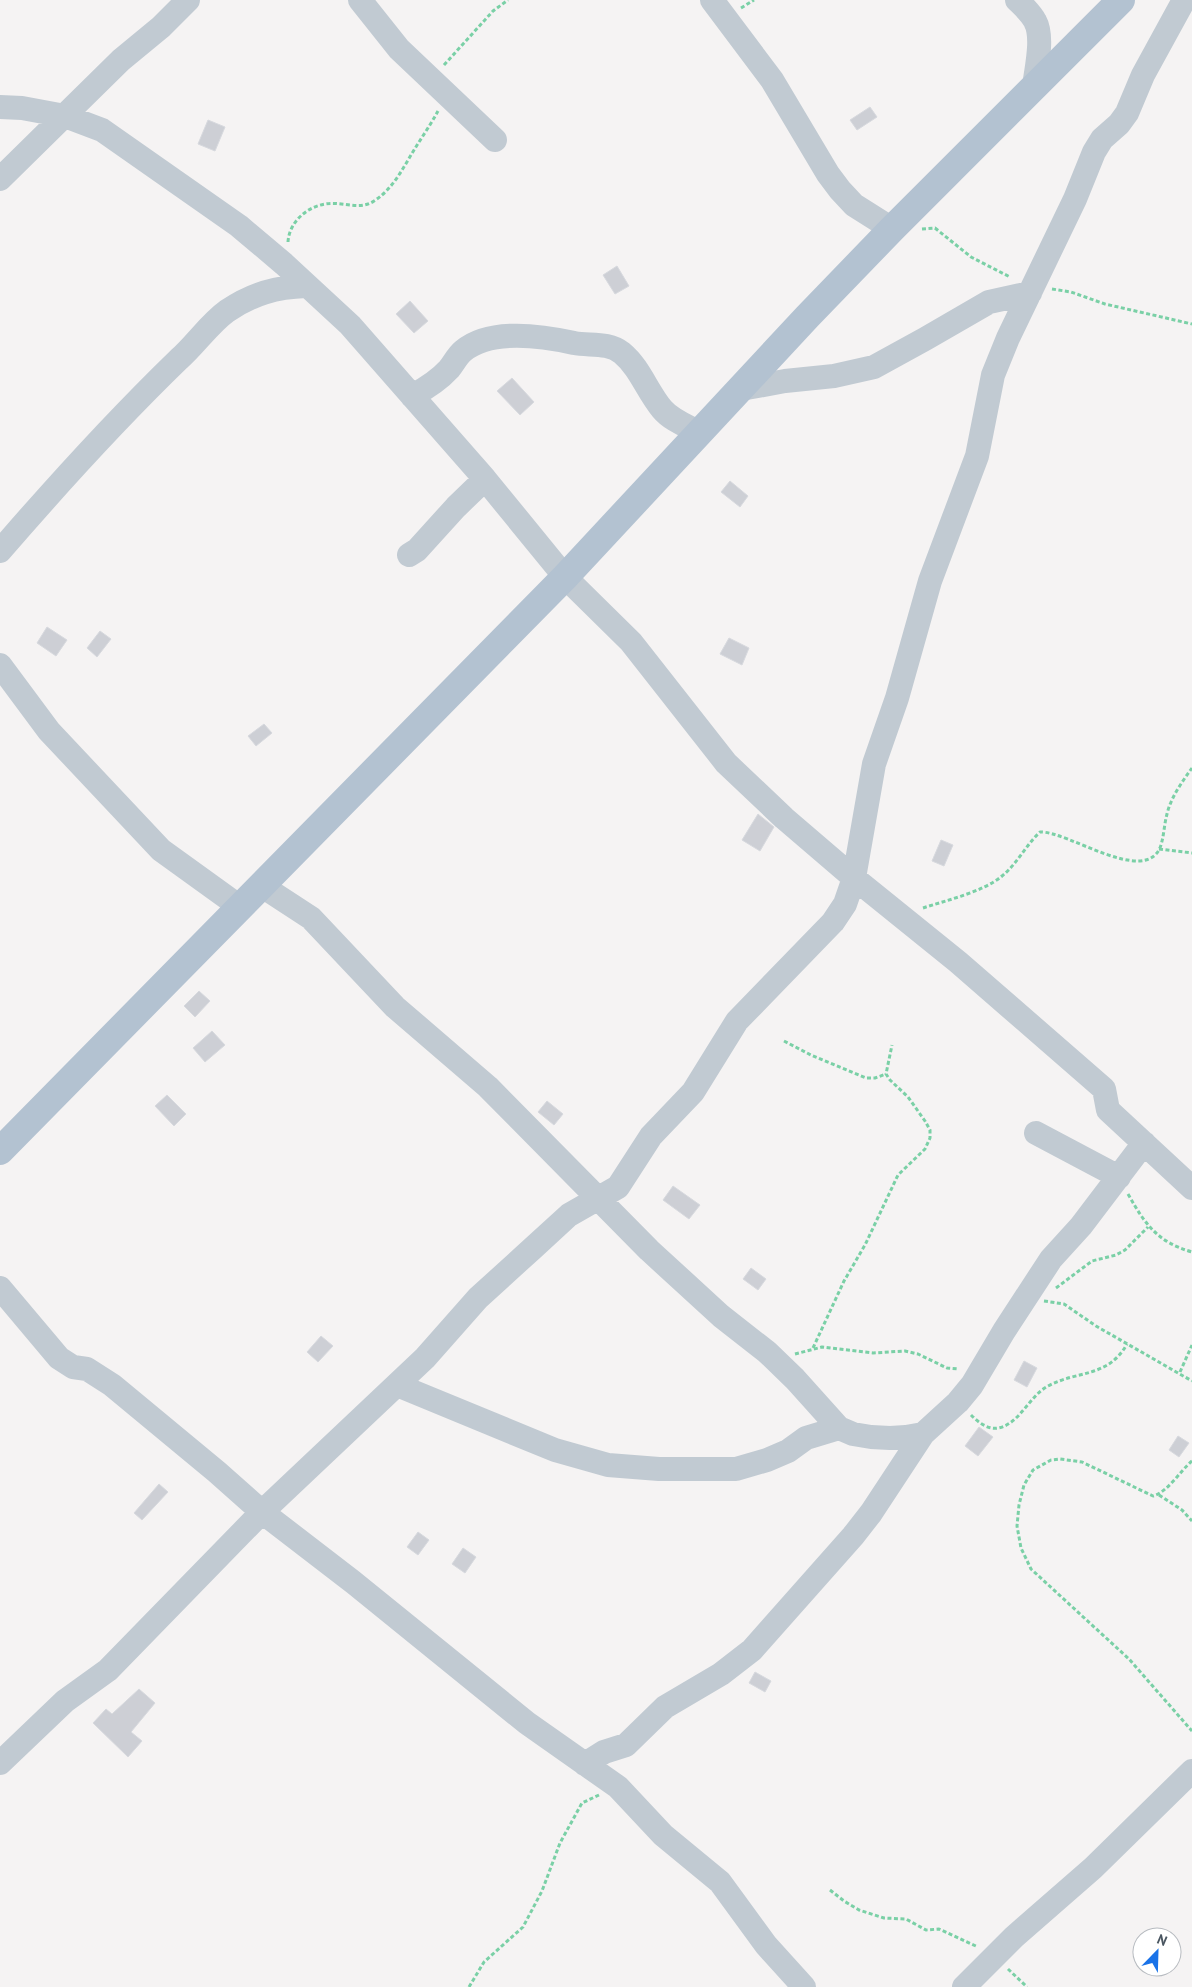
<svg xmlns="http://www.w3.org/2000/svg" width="1192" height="1987" font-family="'PT Sans',sans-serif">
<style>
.building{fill:#cdcfd5;stroke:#d7d9de}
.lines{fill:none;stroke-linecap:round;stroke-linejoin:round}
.path{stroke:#7ad0a6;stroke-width:3;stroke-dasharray:4 2.5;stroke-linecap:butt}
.minor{stroke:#c1cad2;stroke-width:24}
.major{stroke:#b3c2d1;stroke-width:28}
</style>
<rect width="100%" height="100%" fill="#f5f3f3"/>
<!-- building -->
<path class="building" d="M870,107L877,117L857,130L850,120Z
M208,120L225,127L215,151L198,144Z
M617,266L629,286L615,294L603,275Z
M410,301L428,321L414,333L396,314Z
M512,378L534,402L520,415L497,391Z
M730,481L748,496L740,507L721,492Z
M47,627L67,640L56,656L37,643Z
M100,631L111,639L97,657L87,648Z
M729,638L749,648L742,665L720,654Z
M264,724L272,733L256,746L248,736Z
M758,814L774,827L760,851L742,840Z
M941,840L953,845L944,866L932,861Z
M199,991L210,1001L195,1017L184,1006Z
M212,1031L225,1045L205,1062L193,1048Z
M167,1095L186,1114L174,1126L155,1106Z
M547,1101L563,1114L554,1125L538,1112Z
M673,1186L700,1205L689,1219L663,1200Z
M751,1268L766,1279L758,1290L743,1279Z
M321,1336L333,1346L318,1362L307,1352Z
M1024,1361L1037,1368L1027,1387L1014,1380Z
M979,1427L993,1437L978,1456L965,1446Z
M1178,1436L1189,1443L1179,1457L1169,1450Z
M159,1484L168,1492L142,1520L134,1513Z
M418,1532L429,1540L418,1555L407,1547Z
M463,1548L476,1557L465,1573L452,1564Z
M755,1672L771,1681L765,1692L749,1683Z
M139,1689L155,1703L131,1732L142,1741L128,1757L93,1723L106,1709L112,1714Z"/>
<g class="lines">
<!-- path -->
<path class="path" d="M741,8L754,0
M444,65L493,11L508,0
M922,229L935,228L971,257L1010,277
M288,242C289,223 306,207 325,204C342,201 359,211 374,201C393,189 403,168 414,150C422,137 431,124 438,111
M1052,289L1071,292L1105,304L1192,324
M1159,849L1192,853
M923,908C947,900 983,892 1002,876C1017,864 1026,845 1040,832C1068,831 1143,885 1160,848C1164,837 1164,825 1167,814C1171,797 1182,782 1192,768
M784,1041L811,1055L866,1078H875L886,1074
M1128,1194C1145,1224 1157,1242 1192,1252
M1056,1288L1092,1261L1116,1255L1125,1250L1148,1227
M1044,1301L1064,1304L1096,1326L1192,1381
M813,1348L844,1281L865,1245L898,1175L925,1149L930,1138V1130L925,1121L908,1097L890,1080L886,1074L892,1045
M795,1354L822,1347L873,1353L905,1351L918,1354L947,1368L959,1369
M1180,1372L1192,1345
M971,1415C978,1422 988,1430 998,1428C1020,1424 1029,1396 1048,1386C1078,1370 1108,1378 1127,1344
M1192,1461C1180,1471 1168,1492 1153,1496L1082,1462L1060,1459L1051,1460L1033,1470L1024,1485L1019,1505L1017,1526L1021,1548L1031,1569L1129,1659L1192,1731
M1159,1495L1182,1510L1192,1521
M830,1890L844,1901L859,1910L884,1918L906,1919L926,1930L939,1929L978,1947
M1008,1969L1027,1987
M469,1987L484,1962L523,1927L542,1891L560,1843L582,1803L599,1795"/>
<!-- minor -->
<path class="minor" d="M360,0L399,49L495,140
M712,0L772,80L828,174L840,190L854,205L892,229
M1017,0C1023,6 1031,13 1035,21C1044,37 1036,69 1034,87
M0,107L22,108L65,116L102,130L239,226L284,264L350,325L485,479L565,577L631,642L726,763L784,818L854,878L958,962L1104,1089L1108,1110L1192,1188
M0,179L121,60L161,27L188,0
M741,389L785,381L834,376L874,367L925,339L989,302L1030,293
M412,396C425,389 439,380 449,369C454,363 457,356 463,351C490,328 543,336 574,343C590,346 608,342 622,353C640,368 647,391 662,409C671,420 687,426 700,433
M0,551C57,485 116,420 179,359C196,344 209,324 227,311C252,294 276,287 306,286
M409,555L417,550L456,507L485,479
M0,665L49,731L161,850L240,907
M262,886L311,918L395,1007L488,1087L649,1250L721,1316L767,1352L795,1379L839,1428L853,1434L871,1437L890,1438L906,1437L923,1434L958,1402L972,1385L1004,1331L1051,1259L1081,1226L1144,1143
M1036,1133L1119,1177
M0,1288L59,1358L73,1367L87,1369L112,1385L217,1472L262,1512L108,1670L65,1701L0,1763
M397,1385L555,1450L608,1465L659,1469H736L767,1460L788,1451L806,1438L839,1428
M585,1764L604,1752L626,1745L665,1707L721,1674L752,1650L853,1536L871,1513L923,1434
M804,1987L766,1945L720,1882L663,1835L618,1787L527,1723L353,1582L262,1512L425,1358L478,1298L533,1248L569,1215L618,1187L651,1136L693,1092L737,1021L833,922L845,904L854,878L874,764L897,698L930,581L977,456L993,375L1008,338L1075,199L1094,152L1102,139L1119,124L1127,113L1143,75L1184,0
M964,1987L1014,1937L1093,1868L1192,1771"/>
<!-- major -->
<path class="major" d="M0,1151L565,577L807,317L892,229L1121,0"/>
</g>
<!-- north arrow -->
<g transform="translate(1157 1952) rotate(23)"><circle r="24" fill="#ffffff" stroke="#b7bbc0"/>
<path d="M0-4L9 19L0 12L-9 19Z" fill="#1a73e8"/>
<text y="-8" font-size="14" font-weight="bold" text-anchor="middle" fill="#4a5661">N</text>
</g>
</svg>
